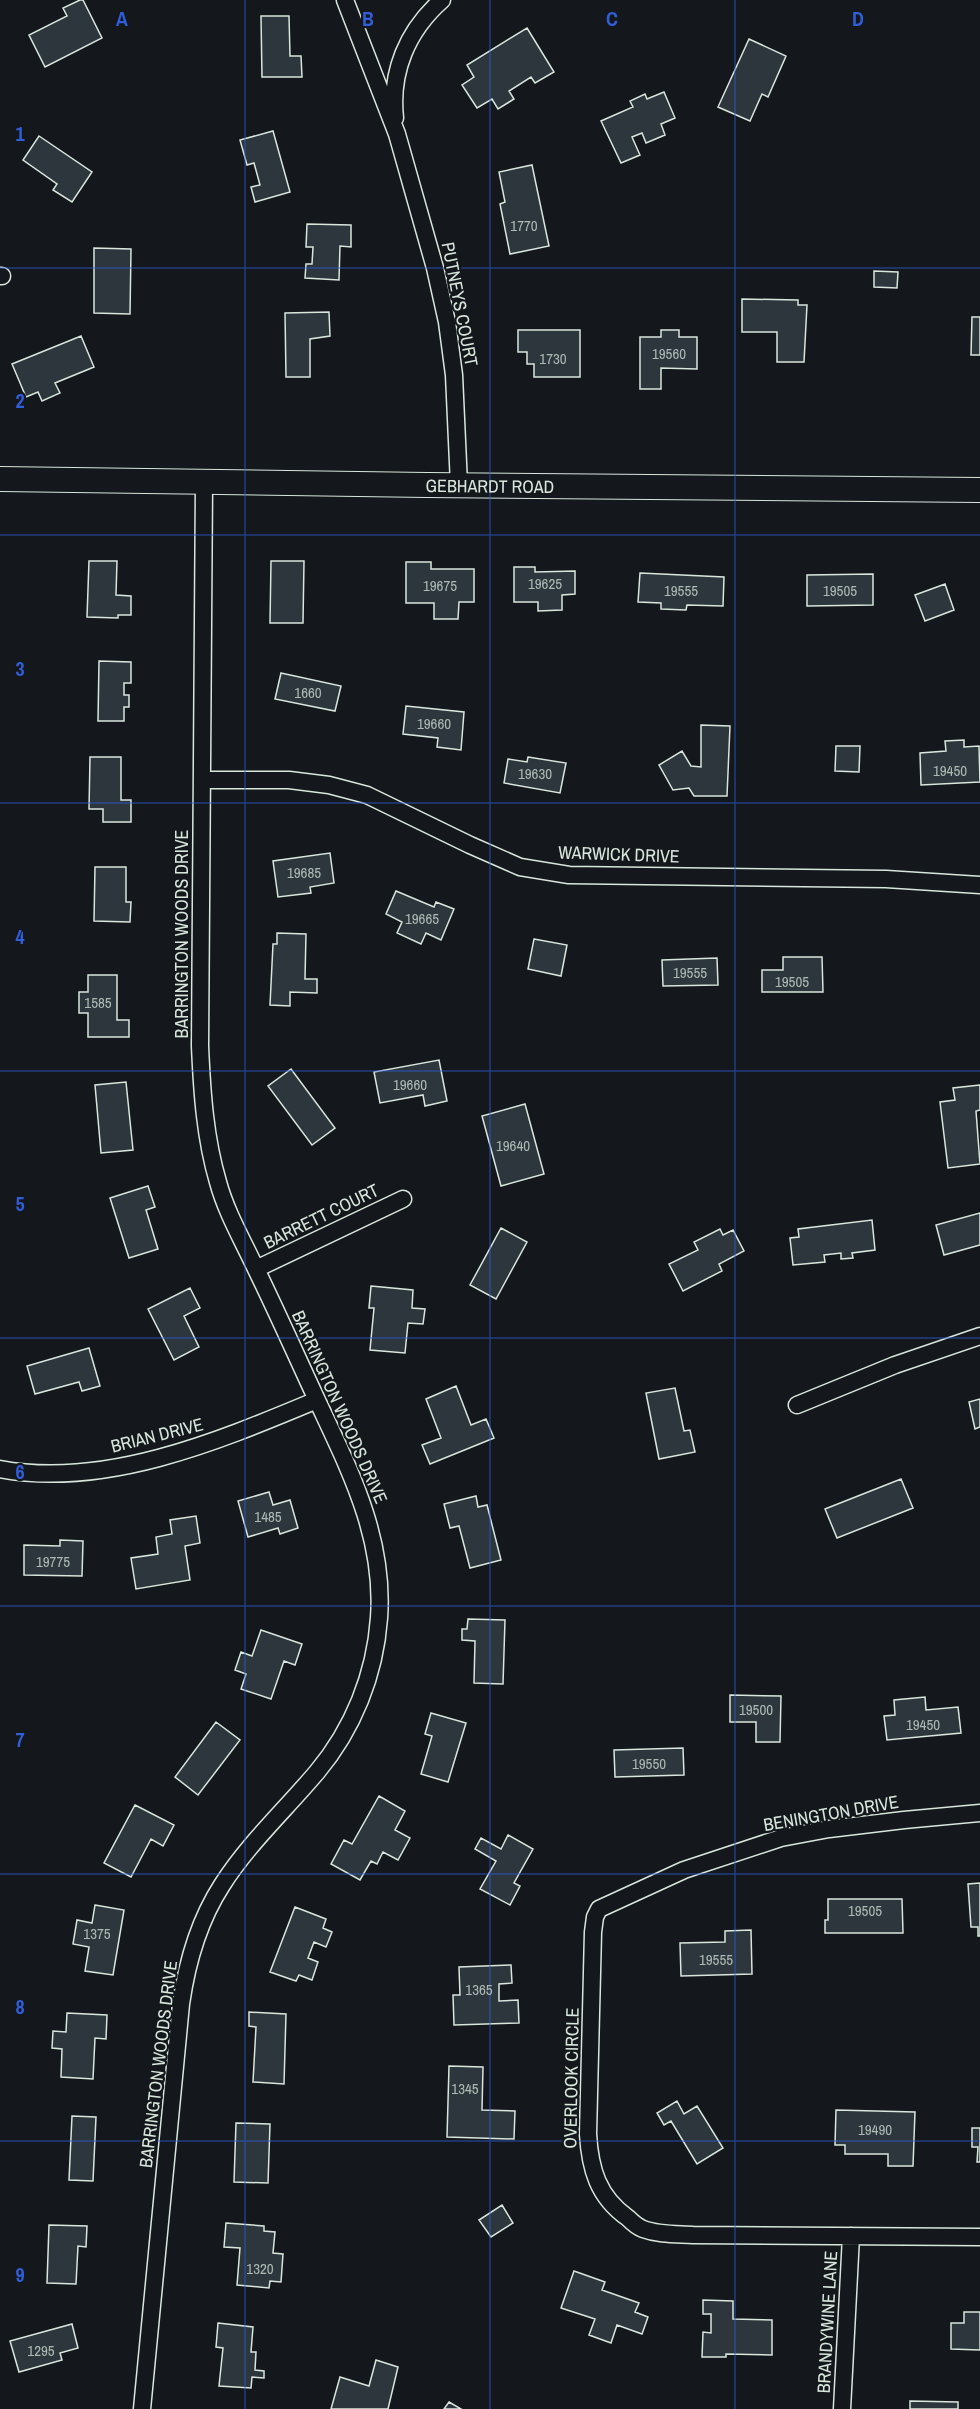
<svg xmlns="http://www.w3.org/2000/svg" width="980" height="2409" font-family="'Archivo Narrow',sans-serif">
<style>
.building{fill:#2c363c;stroke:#d8e6dc;stroke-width:1.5}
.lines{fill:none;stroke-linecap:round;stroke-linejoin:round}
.street-casing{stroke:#d8e6dc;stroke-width:19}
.secondary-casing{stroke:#d8e6dc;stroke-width:26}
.street{stroke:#14181c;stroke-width:16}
.secondary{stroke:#14181c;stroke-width:24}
.grid{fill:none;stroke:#305dd8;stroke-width:1.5;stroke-opacity:0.55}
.labels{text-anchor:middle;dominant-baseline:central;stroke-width:4.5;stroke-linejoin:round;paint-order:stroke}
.number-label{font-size:15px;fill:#adbab4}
.street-label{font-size:18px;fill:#d8e6dc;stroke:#14181c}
.grid-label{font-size:20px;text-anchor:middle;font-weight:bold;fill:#305dd8;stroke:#14181c;stroke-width:4.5;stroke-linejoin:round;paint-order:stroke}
</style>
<rect width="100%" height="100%" fill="#14181c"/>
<!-- building -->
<path class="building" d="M80,0H83L102,38L45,67L29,35L67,16L63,8Z
M261,16H289L290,56H301L302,77H262Z
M527,28L554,72L535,83L531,77L509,91L514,99L498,109L492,99L477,108L462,85L474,77L467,65Z
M749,39L786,56L768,97L762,94L750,121L718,107Z
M664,92L675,118L661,124L665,135L646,143L642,133L632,137L640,155L621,163L601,121L633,107L630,101L645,94L647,99Z
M273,131L290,192L255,202L251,187L260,185L254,163L247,165L240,140Z
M39,136L92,172L72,202L53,190L57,184L23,160Z
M532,165L549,246L510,254L500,204L505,202L499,172Z
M307,224L351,225V247L340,246L339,280L305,278L306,264H312L313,247H306Z
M94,248L131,249L130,314L94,313Z
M874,271L898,272L897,288L874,287Z
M742,299L798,300V305H807L804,362H777V332H742Z
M329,312L330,336L310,339V377H286L285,313Z
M972,317H980V355H971Z
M518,330H580V377H534V364H527V352H518Z
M661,330H679V337H697V369L661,368V389H640V337H661Z
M81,336L94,367L55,383L60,393L42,401L38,392L26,397L12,364Z
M89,561H117L116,595L131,596V615H118V618L87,617Z
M271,561H304L303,623H270Z
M406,562H431V569H474V602H459L458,619H434V603H406Z
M514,567H535V572L575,571V594L562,595V610L538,611V602H514Z
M640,573L724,577L723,606L687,605L686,610L661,609V603L638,602Z
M873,574V605L807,606V575Z
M945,584L954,610L925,621L915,595Z
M99,661L131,662V683H124V695H129V707H124V721H98Z
M281,673L341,686L335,711L275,699Z
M406,706L464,712L461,750L437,747L438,738L403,734Z
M701,725L730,726L727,796H694L689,788L673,790L659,765L682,751L691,766L701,767Z
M964,740V747L979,746L980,782L921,785L920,753L946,751L945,741Z
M836,746H860L859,772L835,771Z
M90,757H121V800H131V822H103V809H89Z
M528,757L566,763L560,793L504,783L508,759L527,762Z
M330,853L334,883L310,887L311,893L278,897L273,861Z
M95,867H126V902H131L130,922L94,921Z
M396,891L434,907L436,902L454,909L441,940L426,933L421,944L397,933L402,922L386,914Z
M277,933L306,934L305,979H317V993L290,992V1006L270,1005L273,944H277Z
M534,939L567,945L561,976L528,969Z
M783,957H822L823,992H762V970H783Z
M717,958L718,985L663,986L662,960Z
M88,975H117V1020H129V1037H88V1013H79V992H88Z
M439,1060L447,1101L425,1106L423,1095L380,1103L374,1072Z
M291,1069L335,1128L312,1145L268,1086Z
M126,1082L133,1150L101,1153L95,1085Z
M980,1085V1110L976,1111L980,1164L948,1168L940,1102L955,1100L953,1088Z
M525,1104L544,1174L501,1186L482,1116Z
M148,1186L155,1207L146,1210L158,1249L129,1258L110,1198Z
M980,1213V1245L944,1255L936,1225Z
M872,1220L875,1250L852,1253L853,1258L841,1259V1253L824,1255L825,1262L793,1265L790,1238L799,1237L798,1229Z
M501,1228L527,1242L496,1299L470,1285Z
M720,1229L723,1235L733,1230L744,1251L719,1264L722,1271L683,1291L669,1264L698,1250L694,1242Z
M371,1286L413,1290L412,1308L425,1309L423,1324L408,1323L405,1353L370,1350L374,1308H369Z
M190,1288L200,1308L184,1316L199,1347L174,1360L148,1309Z
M89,1348L100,1386L82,1391L79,1382L35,1394L27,1366Z
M456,1386L471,1425L486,1419L494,1438L430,1464L422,1445L441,1438L426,1399Z
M675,1388L684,1431L690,1430L695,1452L659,1459L646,1393Z
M980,1399V1427L975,1429L969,1402Z
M901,1479L913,1508L837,1538L825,1509Z
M269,1492L273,1505L290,1500L298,1528L280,1534L278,1528L248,1537L238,1501Z
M476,1496L478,1507L487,1505L501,1560L470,1568L459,1526L450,1528L444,1504Z
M196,1516L200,1543L185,1546L190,1580L136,1589L131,1558L158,1554L156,1537L172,1534L170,1520Z
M60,1540L83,1541L82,1576L24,1575V1545L60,1546Z
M468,1619L505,1620L503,1684L474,1683L475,1641L462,1640V1629H467Z
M261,1630L302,1644L295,1665L284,1661L271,1699L241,1689L246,1674L235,1670L241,1652L252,1656Z
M730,1695L781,1696L780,1742H756V1722H730Z
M925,1697L926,1710L958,1707L961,1733L887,1740L884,1716L895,1715L894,1700Z
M431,1713L466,1723L448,1782L421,1774L432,1736L425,1734Z
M216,1722L240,1740L198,1795L175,1777Z
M683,1748L684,1775L615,1777L614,1750Z
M379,1796L405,1811L395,1830L410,1838L398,1860L383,1852L377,1864L371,1861L360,1880L331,1864L344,1840L352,1844Z
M135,1805L174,1825L163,1846L151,1839L131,1877L104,1863Z
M508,1835L533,1849L514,1883L520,1886L510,1905L480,1889L496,1861L475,1849L481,1838L501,1849Z
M980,1883V1936H978V1927H971L968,1884Z
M828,1899H902L903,1933H825V1920H828Z
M95,1905L124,1910L113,1975L85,1971L89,1947L73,1944L77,1920L92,1923Z
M295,1907L326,1919L323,1928L332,1932L326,1947L314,1942L308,1958L318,1962L312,1980L299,1975L296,1981L270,1972Z
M751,1930L752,1974L681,1976L680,1943L725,1942V1931Z
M511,1965L512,1983L499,1984V2001L518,2000L519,2023L454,2025L453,1995H460L459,1967Z
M249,2012L286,2014L284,2084L253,2082L256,2027L249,2026Z
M67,2013L107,2015L106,2039L95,2038L93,2079L61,2077L62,2049L52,2048L53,2031L66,2032Z
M449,2066L483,2067L482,2110L515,2111L514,2139L447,2137Z
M677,2101L684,2114L697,2106L723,2148L697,2164L671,2121L664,2125L657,2113Z
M836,2110L915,2112L913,2166H888V2154H845V2145H835Z
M72,2116L96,2117L93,2181L69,2180Z
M236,2123L270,2124L268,2183L234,2182Z
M972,2128H980V2162H977L978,2147H972Z
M502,2205L513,2223L491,2237L479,2220Z
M226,2223L264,2226V2231L275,2232L273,2253L283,2254L281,2282L270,2281L269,2288L237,2285L240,2248L224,2247Z
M49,2225L87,2226L86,2247L78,2246L76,2284L47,2283Z
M574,2271L605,2282L602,2290L639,2303L635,2312L648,2317L642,2334L617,2325L611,2343L589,2335L595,2319L561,2308Z
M703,2300L733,2301V2319L772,2320V2355L726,2354V2357H702L703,2332L711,2333V2314H703Z
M964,2312H980V2350L951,2349V2323H964Z
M218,2323L253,2327L251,2352H256L255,2370L264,2371V2378L252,2377L251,2388L219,2386L223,2348L216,2347Z
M72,2324L78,2348L60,2353L62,2360L19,2372L10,2341Z
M376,2360L398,2367L388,2409H331L340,2377L369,2386Z
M910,2401L958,2402V2409H910Z
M449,2402L461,2409H444Z"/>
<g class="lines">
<defs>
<path id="street" d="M345,0L397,134L435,268L447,322L454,375L459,485
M395,118C390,72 407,31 442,0
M0,276H2
M202,780H289L329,785L367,795L470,845L520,867L569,875L886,879L980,885
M256,1269L403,1199
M797,1405L895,1365L980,1336
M0,1469C106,1489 221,1440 317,1400
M980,1813L904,1820L829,1829L781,1838L684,1870L599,1909L595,1917L593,1932L588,2134C590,2169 598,2197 628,2218C632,2222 638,2227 643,2229C659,2235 677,2234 693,2235L980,2237
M142,2409L181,2004C187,1962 198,1922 222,1885C248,1844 285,1810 317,1772C353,1729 375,1675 379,1618C385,1537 349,1469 316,1398C296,1355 277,1312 256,1269C243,1241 226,1212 218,1182C205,1138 202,1092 200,1046L204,482
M842,2409L851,2236"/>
<g id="secondary">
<path id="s1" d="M0,479L427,485L980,490"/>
</g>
</defs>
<!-- street casing -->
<use href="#street" class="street-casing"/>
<!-- secondary casing -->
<use href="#secondary" class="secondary-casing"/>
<!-- street -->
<use href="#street" class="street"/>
<!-- secondary -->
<use href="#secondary" class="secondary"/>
</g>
<!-- grid -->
<path class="grid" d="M245,0V2409M490,0V2409M735,0V2409M0,268H980M0,535H980M0,803H980M0,1071H980M0,1338H980M0,1606H980M0,1874H980M0,2141H980"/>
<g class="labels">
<!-- number labels -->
<g class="number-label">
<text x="524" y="225">1770</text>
<text x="669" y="353">19560</text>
<text x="553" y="358">1730</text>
<text x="545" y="583">19625</text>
<text x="440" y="585">19675</text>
<text x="681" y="590">19555</text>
<text x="840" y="590">19505</text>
<text x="308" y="692">1660</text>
<text x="434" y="723">19660</text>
<text x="950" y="770">19450</text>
<text x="535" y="773">19630</text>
<text x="304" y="872">19685</text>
<text x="422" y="918">19665</text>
<text x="690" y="972">19555</text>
<text x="792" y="981">19505</text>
<text x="98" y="1002">1585</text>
<text x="410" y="1084">19660</text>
<text x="513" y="1145">19640</text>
<text x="268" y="1516">1485</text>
<text x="53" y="1561">19775</text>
<text x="756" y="1709">19500</text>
<text x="923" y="1724">19450</text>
<text x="649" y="1763">19550</text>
<text x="865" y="1910">19505</text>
<text x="97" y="1933">1375</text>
<text x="716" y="1959">19555</text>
<text x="479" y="1989">1365</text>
<text x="465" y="2088">1345</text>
<text x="875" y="2129">19490</text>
<text x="260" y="2268">1320</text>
<text x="41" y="2350">1295</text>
</g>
<!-- street labels -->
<g class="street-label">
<text transform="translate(460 304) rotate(79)">PUTNEYS COURT</text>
<text stroke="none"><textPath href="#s1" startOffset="490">GEBHARDT ROAD</textPath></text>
<text transform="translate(619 854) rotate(2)">WARWICK DRIVE</text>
<text transform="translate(181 934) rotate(-90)">BARRINGTON WOODS DRIVE</text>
<text transform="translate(321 1216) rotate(-26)">BARRETT COURT</text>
<text transform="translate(340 1407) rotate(66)">BARRINGTON WOODS DRIVE</text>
<text transform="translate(157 1435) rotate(-14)">BRIAN DRIVE</text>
<text transform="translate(831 1813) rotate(-10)">BENINGTON DRIVE</text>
<text transform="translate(158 2064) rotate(-83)">BARRINGTON WOODS DRIVE</text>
<text transform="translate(571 2078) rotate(-89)">OVERLOOK CIRCLE</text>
<text transform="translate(827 2322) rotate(-87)">BRANDYWINE LANE</text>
</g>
</g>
<g class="grid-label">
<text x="122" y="26">A</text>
<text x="368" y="26">B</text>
<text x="612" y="26">C</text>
<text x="858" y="26">D</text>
<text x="20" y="141">1</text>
<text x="20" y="408">2</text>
<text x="20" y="676">3</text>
<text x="20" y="944">4</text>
<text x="20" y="1211">5</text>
<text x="20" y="1479">6</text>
<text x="20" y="1747">7</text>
<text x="20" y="2014">8</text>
<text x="20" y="2282">9</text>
</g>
</svg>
